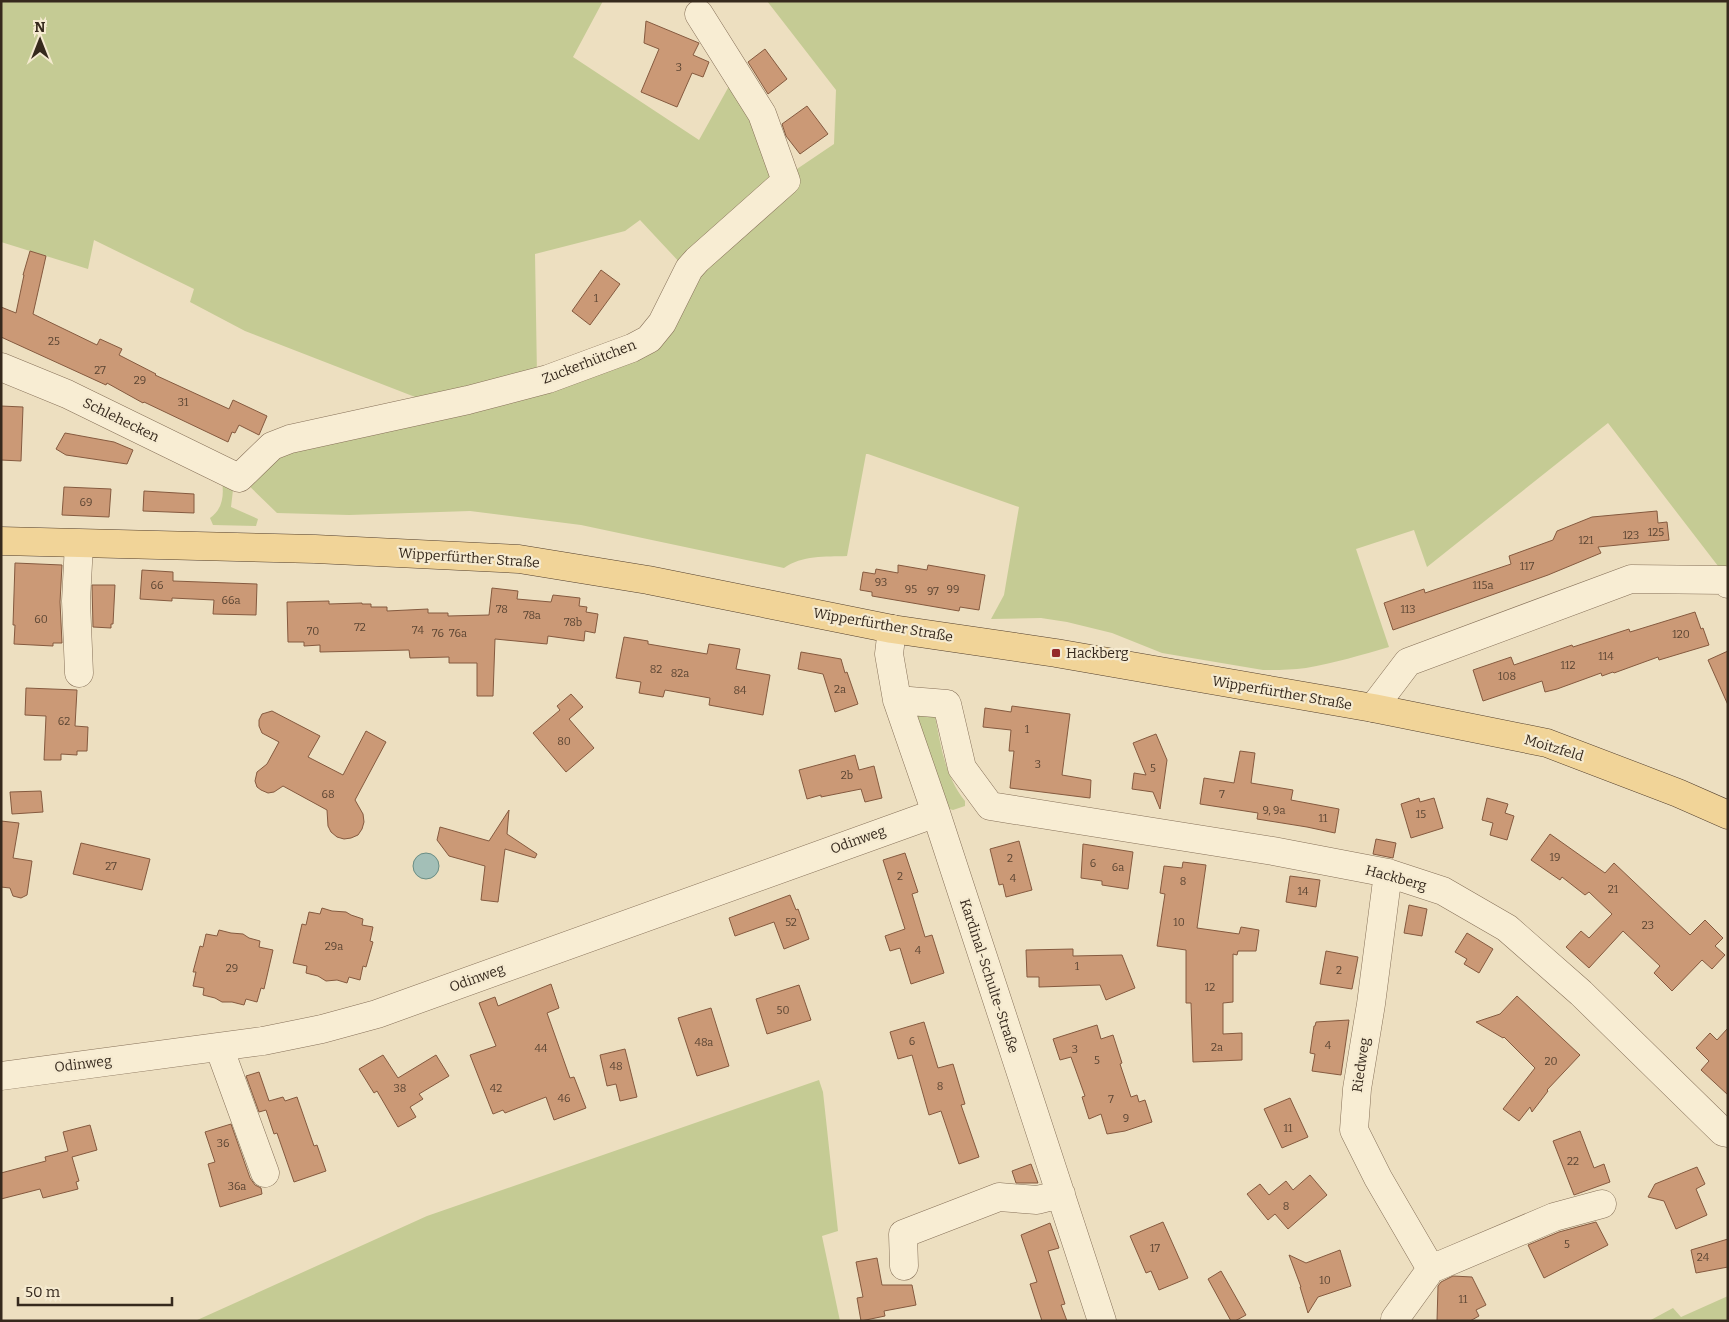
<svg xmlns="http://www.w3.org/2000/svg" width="1729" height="1322" font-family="Bitter,serif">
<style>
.green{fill:#c5cb94}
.water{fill:#a3bfb7;stroke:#6a8d84}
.building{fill:#cb9976;stroke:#855a3f}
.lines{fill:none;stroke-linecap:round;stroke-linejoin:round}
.minor-casing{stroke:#867058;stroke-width:29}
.major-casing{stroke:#533f2d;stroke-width:29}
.minor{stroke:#f8edd3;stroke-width:28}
.major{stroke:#f1d498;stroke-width:28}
.poi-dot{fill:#94292b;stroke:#f5ead0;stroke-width:2}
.labels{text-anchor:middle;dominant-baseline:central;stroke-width:4.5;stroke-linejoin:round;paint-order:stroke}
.number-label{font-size:11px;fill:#5b4533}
.street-label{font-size:14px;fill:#36291d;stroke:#f5ead0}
.poi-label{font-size:14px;fill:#36291d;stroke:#f5ead0;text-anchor:start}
</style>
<rect width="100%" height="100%" fill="#eddfc0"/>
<!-- green -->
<path class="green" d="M1,1H603L573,57L699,140L738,70L791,173L834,144L836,90L767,1H1727L1728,572L1718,566L1608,423L1427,567L1414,530L1356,549L1389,647C1362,655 1334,663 1306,668C1292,670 1278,670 1263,670L1162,653L1112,633L1067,622L1041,618L991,619L1004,595L1019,507L868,454H866L847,556C825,557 802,555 784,568L581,525L470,511L349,515L277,513L243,480L278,449L557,381L661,347L693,274L682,265L640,220L625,231L535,254L537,376L428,402L245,331L190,302L194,289L94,240L88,269L1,242Z
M222,481L233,490L231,507L258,519L256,526L213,525L210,518C223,509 224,495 222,481Z
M921,710L935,716C941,747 945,776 965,801V806L953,810L946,808L916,717Z
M819,1080L823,1092L838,1231L822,1236L840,1321H195L427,1216Z
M1728,1296V1321H1649L1673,1308L1681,1317Z"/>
<!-- water -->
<path class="water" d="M413 866a13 13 0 1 1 26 0a13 13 0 1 1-26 0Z"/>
<!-- building -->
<path class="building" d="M646,21L699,43L693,55L709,62L703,77L692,73L677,107L641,92L659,49L644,43Z
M765,49L787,79L768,94L748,62Z
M807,106L828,134L800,154L786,136L782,124Z
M30,251L46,256L33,314L97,345L100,339L122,349L119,355L156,374L155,375L229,409L233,400L267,416L259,435L239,425L235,433L232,432L228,442L144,402L143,403L107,383L106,385L1,337V307L16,313L24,275H23Z
M601,270L620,284L590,325L572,311Z
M1,406L23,407L21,461L1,460Z
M65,433L114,442L133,450L127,464L66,455L56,449Z
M64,487L111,489L109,517L62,515Z
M144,491L194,494V513L143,511Z
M1657,511L1658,523L1667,522L1669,540L1598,547L1601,553L1548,575L1393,630L1384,603L1424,589L1425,593L1511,564L1509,556L1553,540L1557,531L1592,517Z
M15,563L62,565L60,602L62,643H53V646L14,644L15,625H13Z
M898,565L927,570L928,565L985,575L979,610L960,607L959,611L872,596V592L860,590L863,572L875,574L876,569L898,573Z
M142,570L173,572V581L257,584L256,615L213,614L214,600L172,598V601L140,599Z
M92,585H115L113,624H111V628L93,627Z
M492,588L518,591L517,599L551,602L553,595L580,598L579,606L587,607L586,612L598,614L595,633L585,631L584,641L548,636L547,644L495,639L493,696H477V663H449V657L410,658L409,650L320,652V645L304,646V642H288L287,602L329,601V604L362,603V604H371V607H387V611L428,609V613H448V616L489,615Z
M1695,612L1701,629L1703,628L1709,645L1659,660L1658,657L1614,673L1613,672L1602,676L1601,673L1557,689L1545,692L1542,681L1483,701L1473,670L1511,657L1514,665L1572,645L1573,647L1629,629L1630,632Z
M624,637L648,641V644L707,654L709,644L740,649L736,669L770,675L763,715L709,705L710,698L665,690L663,697L639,693L641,682L616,678Z
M1728,651V705L1708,660Z
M801,652L841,659L845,673L847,672L858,704L835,712L823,674L798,669Z
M26,688L77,690L75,726L88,727L87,751H77V755L61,754V760H44L46,716L25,715Z
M571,694L583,707L569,719L594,748L566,772L533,733L560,710L557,706Z
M1012,706L1070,714L1062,775L1091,780L1090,798L1010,788L1014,751H1009L1011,730L983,727L985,708L1011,712Z
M272,711L320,736L308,757L343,775L366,731L386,742L355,800L363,814L364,822L362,829L358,835L351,838L344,839L337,837L331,832L328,826L327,810L283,786L274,792L268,793L261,790L257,787L255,781L257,772L267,764L279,742L262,733L259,726V720L262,714Z
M1156,734L1167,760L1160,809L1153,792L1132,789L1134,773L1146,775L1133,743Z
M1240,751L1255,753L1251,783L1293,790L1291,800L1339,809L1335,833L1307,827L1257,819L1258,813L1200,804L1204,778L1234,783Z
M855,755L859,770L874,766L882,798L865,802L861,789L821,797V795L807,799L799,770Z
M41,791L43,812L12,814L10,792Z
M1419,798L1420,802L1434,798L1443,828L1411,838L1401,804Z
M1487,798L1508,804L1505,813L1514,816L1507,840L1490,835L1493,823L1482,820Z
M509,810L507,834L537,854L535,858L505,849L498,902L481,900L485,866L449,856L437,840L440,827L489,841Z
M1,821L19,823L13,858L32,861L27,895L21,898L13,896L10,888L1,887Z
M1550,834L1605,873L1614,863L1690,935L1705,920L1723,938L1715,946L1725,955L1712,969L1702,960L1672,991L1654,973L1660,966L1623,931L1589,968L1566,947L1581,931L1589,938L1612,914L1589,892L1585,895L1562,877L1560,880L1531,860Z
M1376,839L1396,843L1393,858L1373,854Z
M1019,841L1032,890L1006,897L1003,884L999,885L990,849Z
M81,843L150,859L142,890L73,874Z
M1083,844L1133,852L1128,889L1102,885V881L1081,878Z
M905,853L918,892L912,894L925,937L932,935L944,973L911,984L900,948L890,951L885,936L905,929L883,860Z
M1183,862L1206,865L1197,928L1239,934L1241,927L1259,930L1256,951H1238L1237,955L1233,954V1002L1223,1003V1034L1242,1033V1060L1193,1062L1191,1003H1186V950L1157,946L1165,894L1160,893L1164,866L1182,868Z
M1290,876L1320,880L1316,907L1286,902Z
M790,895L796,910L798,909L809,939L784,949L774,922L735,936L729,918Z
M1409,905L1427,909L1422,936L1404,933Z
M322,908L332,911L346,912L351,915L363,919L362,925L373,927L370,941L373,942L366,967L363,966L360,980L349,977L347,983L337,980L326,981L318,976L306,973L307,966L293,963L302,924L306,925L309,912L320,914Z
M219,930L231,933L243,934L249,938L260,941L259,947L273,950L264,989L261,988L257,1002L246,999L244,1005L232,1002H222L215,998L203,995L204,988L193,986L196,972H193L200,946L203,947L206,934L217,936Z
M1467,933L1493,949L1479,973L1464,964L1467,959L1455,952Z
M1073,949V956L1122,955L1135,988L1106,1000L1100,985L1039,987V977H1027L1026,950Z
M1326,951L1358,957L1352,989L1320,984Z
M551,984L559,1008L547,1013L570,1078L574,1077L586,1108L554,1120L546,1097L505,1113L503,1110L493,1114L470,1055L496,1046L479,1003L495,997L498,1006Z
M799,985L811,1020L767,1034L756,999Z
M1517,996L1580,1055L1547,1090L1548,1091L1532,1112L1530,1107L1519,1121L1503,1109L1535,1068L1504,1037L1503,1038L1476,1022L1500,1014Z
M711,1008L729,1066L697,1076L678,1018Z
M1349,1020L1341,1075L1312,1071L1315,1054L1310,1053L1314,1026H1315L1316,1022Z
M924,1022L938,1068L953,1064L965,1104L961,1105L979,1157L959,1164L941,1111L929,1115L912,1055L898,1059L890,1032Z
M1097,1025L1101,1039L1113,1035L1122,1063L1120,1064L1131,1097L1137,1095L1139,1102L1145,1100L1152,1122L1125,1131L1107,1134L1101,1114L1089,1119L1082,1097L1085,1096L1071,1057L1060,1060L1053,1039Z
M1728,1028V1095L1701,1070L1709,1061L1696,1048L1710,1033L1717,1040Z
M625,1049L637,1097L620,1101L616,1084L607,1086L600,1055Z
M383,1055L398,1078L436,1055L449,1076L419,1094L423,1099L410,1107L416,1117L398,1127L377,1091L374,1093L359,1069Z
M259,1072L269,1101L283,1097L285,1101L297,1097L314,1146L317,1145L326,1171L294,1182L277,1133L274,1134L266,1110L259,1112L246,1076Z
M1290,1098L1308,1137L1282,1148L1264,1109Z
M231,1124L250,1178L255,1185L261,1188L262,1194L220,1207L208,1164L215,1162L205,1132Z
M90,1125L97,1150L72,1157L79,1181L76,1182L78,1189L43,1198L40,1189L1,1199V1173L46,1161L45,1157L68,1151L63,1132Z
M1580,1131L1594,1168L1604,1164L1610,1182L1574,1195L1553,1141Z
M1031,1164L1038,1183H1016L1012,1171Z
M1697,1167L1705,1184L1696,1189L1707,1215L1676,1229L1664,1201L1648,1197L1655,1184Z
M1310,1175L1327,1195L1288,1229L1275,1214L1268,1220L1247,1194L1260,1184L1269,1195L1286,1181L1293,1190Z
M1163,1222L1188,1278L1159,1290L1151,1271L1146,1273L1130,1236Z
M1596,1222L1608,1245L1544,1278L1528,1245L1559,1232Z
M1050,1223L1059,1248L1048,1251L1065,1304L1061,1305L1067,1321H1042L1030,1284L1037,1282L1021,1235Z
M1728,1239V1267L1696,1273L1691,1250Z
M1340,1250L1351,1286L1318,1297L1308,1313L1300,1287H1301L1289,1255L1306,1263Z
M877,1258L882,1285H912L916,1305L884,1311L885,1316L861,1321L857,1298L863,1297L856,1262Z
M1221,1271L1246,1315L1235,1321H1231L1208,1279Z
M1453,1276L1472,1277L1486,1305L1476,1310L1479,1316L1470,1321H1437L1438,1286L1441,1282Z"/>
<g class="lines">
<defs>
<path id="minor" d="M1,367L67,394L239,478L272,446L290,439L468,400L548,379L632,348L649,339L662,323L689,269L697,260L786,181L762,114L699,14
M79,544L76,601L79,673
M892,629L889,654L897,700L936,813L1102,1321
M897,700L947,704L962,768L990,806L1273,851L1388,873L1443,891L1507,928L1581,993L1723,1132L1728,1133
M1373,708L1408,662L1631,579L1725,580L1728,584
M1388,873L1371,1004L1357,1089L1354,1130L1378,1178L1431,1269L1554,1217L1602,1204
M219,1047L265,1173
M1,1076L263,1041L322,1029L377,1014L936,813
M904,1266L903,1234L999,1197L1037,1200L1061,1194
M1395,1319L1431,1269"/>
<path id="major" d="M1,541L315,549L519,559L648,580L892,629L1056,653L1373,708L1547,743L1678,793L1728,815"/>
</defs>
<!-- minor casing -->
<use href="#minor" class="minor-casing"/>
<!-- major casing -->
<use href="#major" class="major-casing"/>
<!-- minor -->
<use href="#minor" class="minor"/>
<!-- major -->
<use href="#major" class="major"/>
</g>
<!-- markers -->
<rect class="poi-dot" x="1051" y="648" width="10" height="10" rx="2.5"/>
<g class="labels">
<!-- number labels -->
<g class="number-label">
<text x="679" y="67">3</text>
<text x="596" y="298">1</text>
<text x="54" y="341">25</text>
<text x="100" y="370">27</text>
<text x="140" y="380">29</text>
<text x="183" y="402">31</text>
<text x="86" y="502">69</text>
<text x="1656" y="532">125</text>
<text x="1631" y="535">123</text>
<text x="1586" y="540">121</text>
<text x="1527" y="566">117</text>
<text x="881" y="582">93</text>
<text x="157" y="585">66</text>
<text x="1483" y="585">115a</text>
<text x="911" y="589">95</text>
<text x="953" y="589">99</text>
<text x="933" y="591">97</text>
<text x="231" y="600">66a</text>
<text x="502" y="609">78</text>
<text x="1408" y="609">113</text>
<text x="532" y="615">78a</text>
<text x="41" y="619">60</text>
<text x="573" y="622">78b</text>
<text x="360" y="627">72</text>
<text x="418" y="630">74</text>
<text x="313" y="631">70</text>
<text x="438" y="633">76</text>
<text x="458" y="633">76a</text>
<text x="1681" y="634">120</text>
<text x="1606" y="656">114</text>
<text x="1568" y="665">112</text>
<text x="656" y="669">82</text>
<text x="680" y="673">82a</text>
<text x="1507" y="676">108</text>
<text x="840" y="689">2a</text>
<text x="740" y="690">84</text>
<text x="64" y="721">62</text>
<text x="1027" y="729">1</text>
<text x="564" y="741">80</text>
<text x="1038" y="764">3</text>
<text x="1153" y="768">5</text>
<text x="847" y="775">2b</text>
<text x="328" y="794">68</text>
<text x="1222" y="794">7</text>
<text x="1274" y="810">9, 9a</text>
<text x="1421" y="814">15</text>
<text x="1323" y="818">11</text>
<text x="1555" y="857">19</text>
<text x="1010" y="858">2</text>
<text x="1093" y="863">6</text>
<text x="111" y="866">27</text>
<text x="1118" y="867">6a</text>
<text x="900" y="876">2</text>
<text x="1013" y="878">4</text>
<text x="1183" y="881">8</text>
<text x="1613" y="889">21</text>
<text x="1303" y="891">14</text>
<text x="791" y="922">52</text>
<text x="1179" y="922">10</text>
<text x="1648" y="925">23</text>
<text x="334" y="946">29a</text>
<text x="918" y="950">4</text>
<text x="1077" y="966">1</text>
<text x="232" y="968">29</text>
<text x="1339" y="970">2</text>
<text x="1210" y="987">12</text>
<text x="783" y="1010">50</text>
<text x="912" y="1041">6</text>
<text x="704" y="1042">48a</text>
<text x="1328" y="1045">4</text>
<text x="1217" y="1047">2a</text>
<text x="541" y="1048">44</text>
<text x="1075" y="1049">3</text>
<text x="1097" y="1060">5</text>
<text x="1551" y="1061">20</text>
<text x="616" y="1066">48</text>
<text x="940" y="1086">8</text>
<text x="400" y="1088">38</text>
<text x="496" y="1088">42</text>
<text x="564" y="1098">46</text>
<text x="1111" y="1099">7</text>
<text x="1126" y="1118">9</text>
<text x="1288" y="1128">11</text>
<text x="223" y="1143">36</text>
<text x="1573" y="1161">22</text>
<text x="237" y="1186">36a</text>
<text x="1286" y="1206">8</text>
<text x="1567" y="1244">5</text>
<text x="1155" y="1248">17</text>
<text x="1703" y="1257">24</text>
<text x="1325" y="1280">10</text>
<text x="1463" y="1299">11</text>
</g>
<!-- street labels -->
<g class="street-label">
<text transform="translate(589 362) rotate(-21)">Zuckerhütchen</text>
<text transform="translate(121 420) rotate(26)">Schlehecken</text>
<text transform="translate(469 558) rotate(4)">Wipperfürther Straße</text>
<text transform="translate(883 625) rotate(10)">Wipperfürther Straße</text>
<text transform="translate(1282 693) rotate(10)">Wipperfürther Straße</text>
<text transform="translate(1554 748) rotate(17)">Moitzfeld</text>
<text transform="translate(858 840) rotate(-20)">Odinweg</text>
<text transform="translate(1396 878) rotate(15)">Hackberg</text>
<text transform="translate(989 976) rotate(72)">Kardinal-Schulte-Straße</text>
<text transform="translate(477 978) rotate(-20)">Odinweg</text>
<text transform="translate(83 1064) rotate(-7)">Odinweg</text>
<text transform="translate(1361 1065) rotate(-82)">Riedweg</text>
</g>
<!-- poi labels -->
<g class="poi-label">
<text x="1066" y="653">Hackberg</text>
</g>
</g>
<!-- border -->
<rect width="1729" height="1322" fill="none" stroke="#36291d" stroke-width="5"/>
<!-- north arrow -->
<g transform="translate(40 40)" stroke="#f5ead0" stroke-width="4" paint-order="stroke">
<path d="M0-4L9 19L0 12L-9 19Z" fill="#36291d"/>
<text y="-8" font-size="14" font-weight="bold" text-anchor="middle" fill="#36291d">N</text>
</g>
<!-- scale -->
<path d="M18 1297v8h154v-8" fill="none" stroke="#36291d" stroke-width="2.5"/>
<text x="25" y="1297" font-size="15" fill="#36291d" stroke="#f5ead0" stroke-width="4" paint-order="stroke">50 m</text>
</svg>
